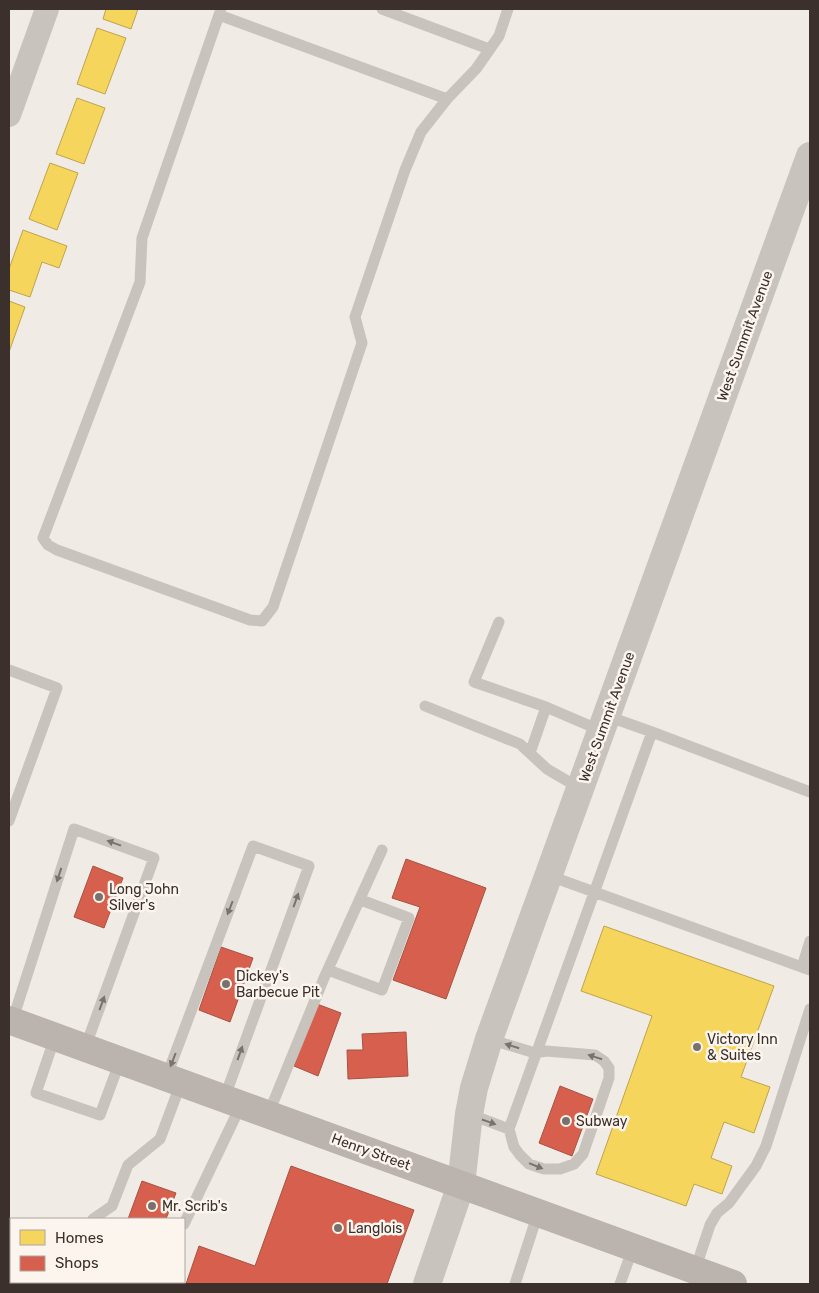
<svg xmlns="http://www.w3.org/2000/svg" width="819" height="1293" font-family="Rubik,sans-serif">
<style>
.homes{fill:#f6d55c;stroke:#bea44d}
.shops{fill:#d6604d;stroke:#a85243}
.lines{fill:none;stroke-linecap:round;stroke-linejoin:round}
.service{stroke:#c9c3be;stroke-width:11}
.minor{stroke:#c9c3be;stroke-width:24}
.tertiary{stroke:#c9c3be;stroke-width:28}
.secondary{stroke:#bab3ae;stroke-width:28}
.oneway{fill:#7b726d}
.poi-dot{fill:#7a716c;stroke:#fbf5ee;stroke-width:2}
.labels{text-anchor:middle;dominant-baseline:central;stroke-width:5;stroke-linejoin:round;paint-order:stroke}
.street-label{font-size:14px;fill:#3b302b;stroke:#fbf5ee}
.poi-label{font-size:14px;fill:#3b302b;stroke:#fbf5ee;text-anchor:start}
</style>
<rect width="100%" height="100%" fill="#f0ebe5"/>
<!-- homes -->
<path class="homes" d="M106,9H138L131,29L103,19Z
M97,28L126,38L105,94L77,84Z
M77,98L105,108L84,164L56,154Z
M50,163L78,173L57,230L29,219Z
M23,230L67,246L59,268L42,262L30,297L9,290V269Z
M9,301L25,307L9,352Z
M604,926L774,986L741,1077L770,1087L754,1133L724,1122L711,1158L732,1166L722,1194L694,1184L686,1206L596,1174L652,1016L581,991Z"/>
<!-- shops -->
<path class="shops" d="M406,859L486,888L446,999L393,980L420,907L392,898Z
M93,866L123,878L104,928L74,917Z
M221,947L253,958L230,1022L199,1010Z
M317,1004L341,1013L318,1076L294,1066Z
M406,1032L408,1076L348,1079L347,1050H363L362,1034Z
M560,1086L593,1099L572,1156L539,1143Z
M291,1166L414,1210L387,1284H186L199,1246L255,1266Z
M142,1181L176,1193L166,1219H128Z"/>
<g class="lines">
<!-- service -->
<path class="service" d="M221,9L142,238L140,282L43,538L48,545L57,550L250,620L262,621L273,607L362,343L355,317L405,170L421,132L447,99L476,69L499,36L508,9
M382,9L489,49
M219,15L447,99
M499,622L474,682L546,707
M9,670L57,688L9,821
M425,706L520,744L547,769L581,789
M652,732L810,792
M530,753L546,707L602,731
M550,876L810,970
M802,967L810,941
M328,970L382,990L409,918L361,900
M12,1022L74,829L154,858L85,1048
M55,1037L36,1093L100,1115L120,1061
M489,1039L535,1053L546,1051L595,1055L604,1061L609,1068V1078L583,1154L574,1164L560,1169H544L529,1164L520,1155L514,1147L509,1129L652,732L607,716
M166,1078L253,846L309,866L224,1099
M469,1114L509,1129
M268,1115L324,978L382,850
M93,1219L112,1206L128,1165L160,1139L181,1083
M184,1224L241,1105
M695,1270L710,1225L717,1213L729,1203L756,1166L766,1146L810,1009
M70,1282L79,1284
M57,1284L58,1282
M154,1284L155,1282
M515,1284L538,1213
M620,1284L633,1248"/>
<!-- minor -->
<path class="minor" d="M9,115L47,9"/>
<!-- tertiary -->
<path class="tertiary" d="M427,1284L461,1185L469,1114L474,1088L489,1039L810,156"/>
<!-- secondary -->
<path class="secondary" d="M9,1020L733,1284"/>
</g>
<!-- one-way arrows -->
<defs><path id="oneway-solid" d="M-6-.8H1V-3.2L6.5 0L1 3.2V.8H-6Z" transform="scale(1.25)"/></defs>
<g class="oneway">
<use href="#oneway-solid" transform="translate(114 843) rotate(-160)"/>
<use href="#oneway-solid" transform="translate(59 875) rotate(108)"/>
<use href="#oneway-solid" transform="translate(296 900) rotate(-70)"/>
<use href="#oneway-solid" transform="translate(230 908) rotate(111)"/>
<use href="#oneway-solid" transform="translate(102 1003) rotate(-70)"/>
<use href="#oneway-solid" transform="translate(512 1046) rotate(-163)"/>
<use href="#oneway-solid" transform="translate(240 1053) rotate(-70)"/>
<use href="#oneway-solid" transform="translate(595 1057) rotate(-162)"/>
<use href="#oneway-solid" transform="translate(173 1060) rotate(111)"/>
<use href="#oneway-solid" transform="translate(489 1122) rotate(19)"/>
<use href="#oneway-solid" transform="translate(536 1166) rotate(22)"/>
</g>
<!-- markers -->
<g class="poi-dot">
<circle cx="99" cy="897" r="5"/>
<circle cx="226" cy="984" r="5"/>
<circle cx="697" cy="1047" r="5"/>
<circle cx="566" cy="1121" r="5"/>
<circle cx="152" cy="1206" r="5"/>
<circle cx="338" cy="1228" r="5"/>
</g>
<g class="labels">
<!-- street labels -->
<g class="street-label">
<text transform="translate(745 336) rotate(-70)">West Summit Avenue</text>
<text transform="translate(607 717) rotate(-70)">West Summit Avenue</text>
<text transform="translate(371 1152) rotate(20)">Henry Street</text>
</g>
<!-- poi labels -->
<g class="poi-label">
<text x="109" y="889">Long John<tspan x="109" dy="16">Silver's</tspan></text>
<text x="236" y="976">Dickey's<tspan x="236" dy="16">Barbecue Pit</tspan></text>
<text x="707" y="1039">Victory Inn<tspan x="707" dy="16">&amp; Suites</tspan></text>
<text x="576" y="1121">Subway</text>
<text x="162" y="1206">Mr. Scrib's</text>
<text x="348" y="1228">Langlois</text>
</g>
</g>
<!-- border -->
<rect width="819" height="1293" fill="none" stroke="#3b302b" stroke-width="20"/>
<!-- legend -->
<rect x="10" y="1218" width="175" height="65" fill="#fbf5ee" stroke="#aea6a0"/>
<rect x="20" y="1230" width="25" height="15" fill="#f6d55c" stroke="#aea6a0"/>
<text x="55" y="1243" font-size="15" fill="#3b302b">Homes</text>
<rect x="20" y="1256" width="25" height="15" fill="#d6604d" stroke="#aea6a0"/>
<text x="55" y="1268" font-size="15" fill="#3b302b">Shops</text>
</svg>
